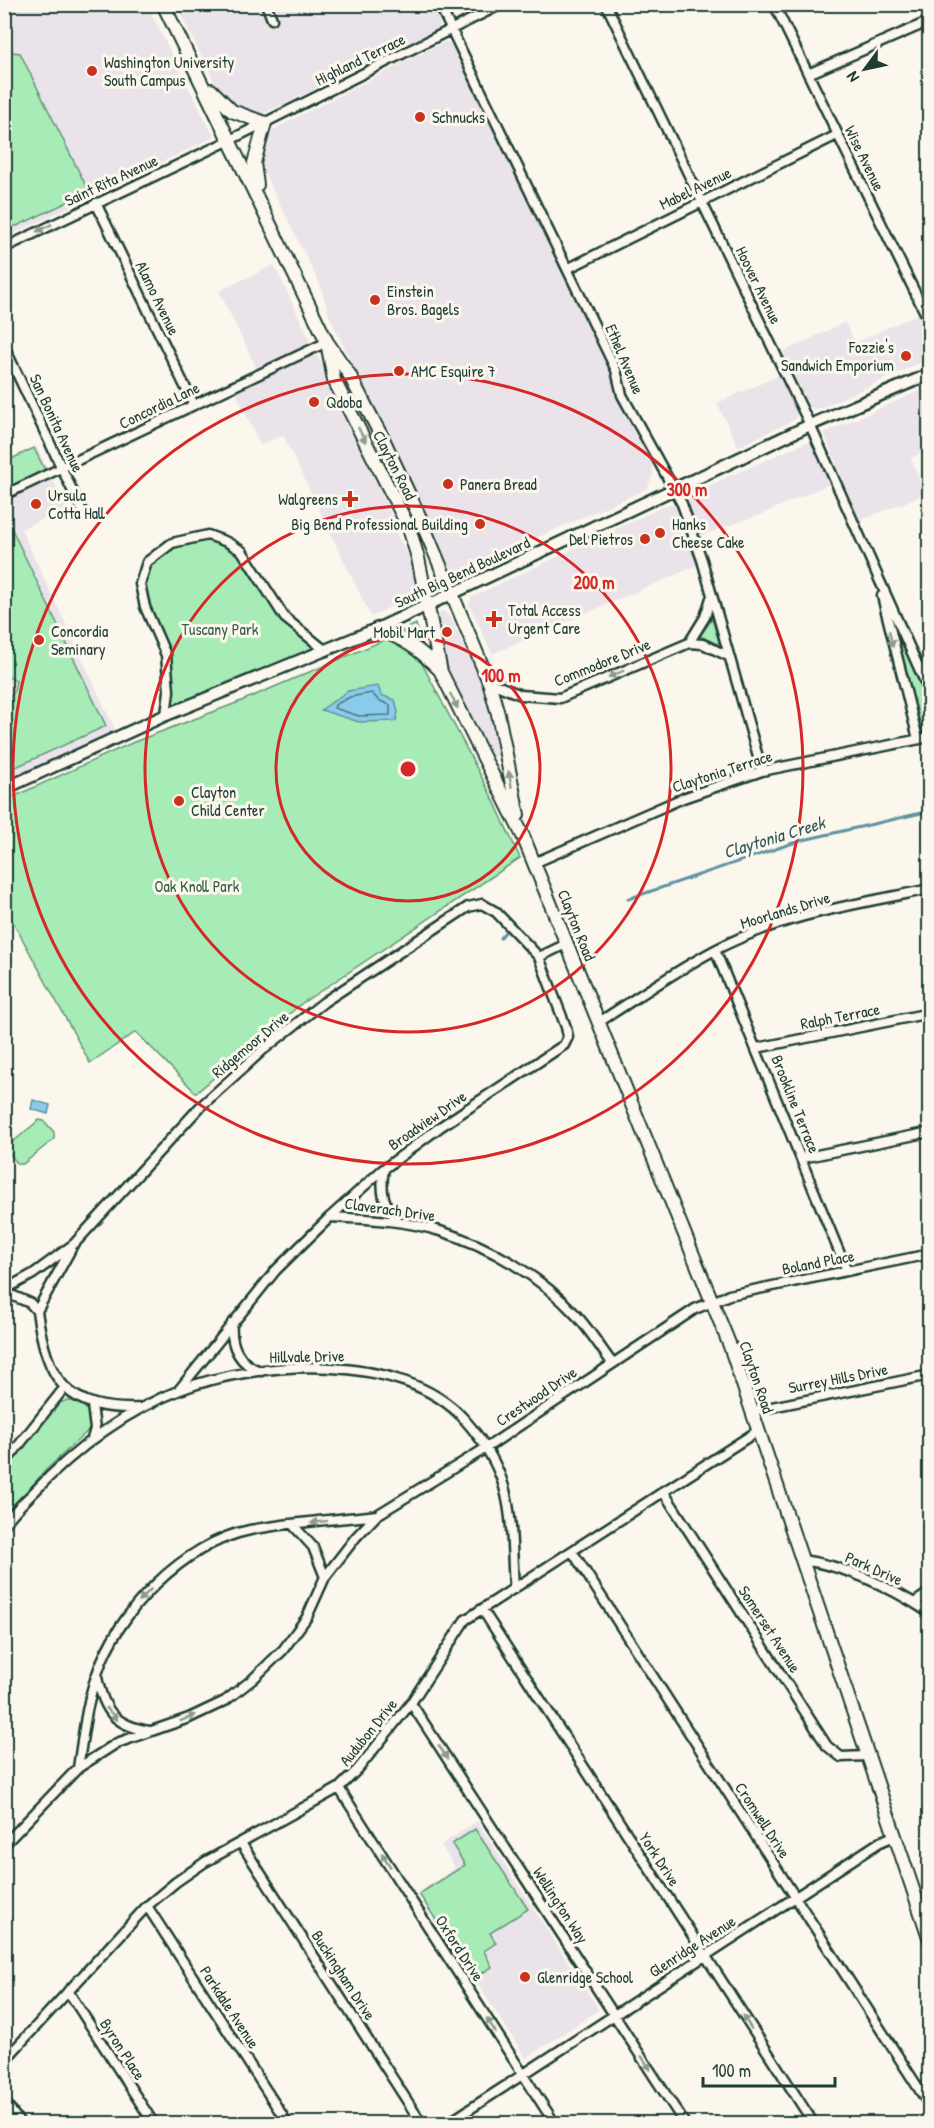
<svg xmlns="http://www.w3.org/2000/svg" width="934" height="2128" font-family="'Patrick Hand',sans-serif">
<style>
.built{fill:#eae3ea}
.green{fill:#a7ecb7;stroke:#639476;stroke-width:1.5}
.water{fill:#8acbeb;stroke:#5f92a2;stroke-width:1.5}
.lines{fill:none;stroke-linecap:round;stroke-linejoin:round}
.shore{stroke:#4a767d;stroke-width:1.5}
.stream{stroke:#5f92a2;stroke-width:3}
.minor-casing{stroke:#1f3d34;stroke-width:13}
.tertiary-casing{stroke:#1f3d34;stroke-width:15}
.secondary-casing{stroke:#1f3d34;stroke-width:15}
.primary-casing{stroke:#1f3d34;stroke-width:16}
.minor{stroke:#fbf7ec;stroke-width:8}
.tertiary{stroke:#fbf7ec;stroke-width:10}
.secondary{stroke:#fbf7ec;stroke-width:10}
.primary{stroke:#fbf7ec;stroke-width:12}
.oneway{fill:#8d9a90}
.ring{fill:none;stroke:#d62828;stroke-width:3}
.poi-dot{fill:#c8321e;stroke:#fbf7ec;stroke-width:2}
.labels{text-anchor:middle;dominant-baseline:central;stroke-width:6;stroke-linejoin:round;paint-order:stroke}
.street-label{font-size:16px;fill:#1f3d34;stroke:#fbf7ec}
.poi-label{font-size:16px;fill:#1f3d34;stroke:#fbf7ec;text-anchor:start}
.park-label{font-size:16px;fill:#3a604e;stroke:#fbf7ec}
.water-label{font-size:18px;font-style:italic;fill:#345959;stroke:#fbf7ec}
.centre{fill:#d62828;stroke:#fbf7ec;stroke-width:3}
.ring-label{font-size:18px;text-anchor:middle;font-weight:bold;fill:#d62828;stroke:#fbf7ec;stroke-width:6;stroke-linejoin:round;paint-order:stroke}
</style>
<rect width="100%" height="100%" fill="#fbf7ec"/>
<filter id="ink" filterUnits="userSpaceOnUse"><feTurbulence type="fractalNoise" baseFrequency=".0167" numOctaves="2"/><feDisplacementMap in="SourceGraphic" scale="12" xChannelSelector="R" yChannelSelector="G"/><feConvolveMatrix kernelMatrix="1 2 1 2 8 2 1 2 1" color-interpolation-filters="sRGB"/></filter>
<g filter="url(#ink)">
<!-- built -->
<path class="built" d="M5,5H147L214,137L5,238Z
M176,5H432L441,24L435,32L261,115L237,109L220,93Z
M446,41L456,48L609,371L626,416L652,464L653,474L648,487L642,491L458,573L451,569L330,318L321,287L259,162L263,138L270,131Z
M274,265L310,340L308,344L257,369L219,291Z
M917,314L929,338V359L821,408L814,409L808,405L783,352L845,322L855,343Z
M309,354L318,357L385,494L395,531L413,564L416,578L413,595L371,617L283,435L260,445L235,391Z
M780,375L797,411L796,419L738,447L717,403Z
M929,387V449L911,458L925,494L859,521L824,433Z
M807,442L815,445L832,483L762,514L699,536L687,497L696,491Z
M36,446L67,508L21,529L116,731L5,782V461Z
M671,503L677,507L698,565L492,654L469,604L472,597Z
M444,611L451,618L487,695L498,754L494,759L489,757L442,659L435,615Z
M477,1821L599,2010L526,2058L418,1892L455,1868L441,1845Z"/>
<!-- green -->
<path class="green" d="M5,51L20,53L89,192L17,226H5Z
M34,448L46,472L5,491V462Z
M6,517L106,726L5,772V704L14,692L16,681L5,675L4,563L9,557L5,541Z
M208,535L242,551L274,605L326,651L166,715V660L140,584L147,562L172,543Z
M712,619L719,642L717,644L700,636Z
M416,624L422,647L399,632Z
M899,635L929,706V731L926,732L920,724L896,638Z
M389,638L418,656L495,803L520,858L301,1004L196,1093L136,1032L90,1063L5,907L4,801L134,742L239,702Z
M39,1120L44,1121L54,1132V1139L23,1164H18L7,1151V1147Z
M67,1400L80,1403L90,1413V1429L47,1469L5,1516V1471L54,1406Z
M475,1829L528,1909L490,1933L496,1943L484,1951L492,1967L474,1978L419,1894L465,1865L452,1844Z"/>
<!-- water -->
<path class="water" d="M378,686L381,695L395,700L398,712L396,721L359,722L321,710L348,691Z
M33,1100L50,1105L48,1114L31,1109Z"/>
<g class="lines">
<!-- shore -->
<path class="shore" d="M372,693L378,700L390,705V715L359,716L334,708L335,705L350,697Z"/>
<!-- stream -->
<path class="stream" d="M628,899L799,841L930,811
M500,938L506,931"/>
<defs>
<path id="minor" d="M266,4L272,19
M439,4L616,370L622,395L682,504L702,560L762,771
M606,4L810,425L930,693
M774,4L930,323
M808,74L930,21
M96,203L194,405
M4,248L230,140L502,4
M567,269L837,135
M4,346L83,513
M4,495L327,342
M882,596L918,739
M689,643L705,617L711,598
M489,682L521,695L560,698L689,643L703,644L728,656
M166,715L169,691L166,655L145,607L140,584L147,562L172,543L208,535L227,542L242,551L285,618L326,651
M534,863L683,798L762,771L930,737
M715,950L847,1271
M599,1022C637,998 675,971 715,950C781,915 857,904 930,889
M757,1048L930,1013
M802,1158L930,1132
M384,1169C380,1192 383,1205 399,1222
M330,1217C367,1219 404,1220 440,1231C490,1246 540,1276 576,1315C589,1329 600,1347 612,1363
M71,1249L37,1311C47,1381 66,1411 141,1408
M4,1290L33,1274L74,1244L200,1107L263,1050L324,1002L468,907L482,904L496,912L539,957
M4,1292L30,1303L37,1311
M232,1323C230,1345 239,1365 261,1371
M178,1391L276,1270L330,1217L381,1171L440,1127L564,1045L568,1037L566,1027L539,957L566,944
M92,1405L95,1429L92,1439
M752,1411L930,1375
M4,1464L65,1387
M663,1491L827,1746L841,1757L867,1756
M4,1525C12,1513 22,1504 32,1494C73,1451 123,1412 180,1390C258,1360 403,1351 464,1419C516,1477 510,1517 514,1589
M293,1525L313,1547L325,1577
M572,1551L930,2106
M802,1560C846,1566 892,1588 930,1613
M914,1603L930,1592
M482,1609L814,2124
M97,1677C104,1711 114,1725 149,1731
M411,1703L685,2124
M78,1768C83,1737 86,1704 97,1674C117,1612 184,1543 250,1530C291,1522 335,1520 377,1515
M339,1788L555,2124
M241,1843L422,2124
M4,1845L78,1768L117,1743L189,1718L225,1701L253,1679L283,1650L307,1617L325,1577L356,1537L377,1515L486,1448L695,1309L729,1295L930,1254
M147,1906L288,2124
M68,1991L154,2124
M4,2061L147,1906L176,1882L205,1862L339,1788L358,1769L411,1703L465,1620L759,1430
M447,2124L880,1842L894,1836"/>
<path id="tertiary" d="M4,2102L19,2124"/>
<path id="secondary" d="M4,789L166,715L377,629L810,425L930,374"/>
<path id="primary" d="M163,4L327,342L349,374L384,441L421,520L489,682L498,714L518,815
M211,90L232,111L265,123L254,163L257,185
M327,342L334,380L409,528L418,558L441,672L523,836L730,1346L930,1940
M377,629C404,638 420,650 440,670"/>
</defs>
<!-- minor casing -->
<use href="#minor" class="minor-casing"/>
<!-- tertiary casing -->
<use href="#tertiary" class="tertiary-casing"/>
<!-- secondary casing -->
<use href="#secondary" class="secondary-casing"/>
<!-- primary casing -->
<use href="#primary" class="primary-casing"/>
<!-- minor -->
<use href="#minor" class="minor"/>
<!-- tertiary -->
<use href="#tertiary" class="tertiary"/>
<!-- secondary -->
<use href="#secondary" class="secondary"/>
<!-- primary -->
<use href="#primary" class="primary"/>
</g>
<!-- one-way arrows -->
<defs><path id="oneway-solid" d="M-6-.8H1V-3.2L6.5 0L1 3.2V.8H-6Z" transform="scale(1.5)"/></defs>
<g class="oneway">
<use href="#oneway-solid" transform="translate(44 228) rotate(154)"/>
<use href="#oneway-solid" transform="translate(362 435) rotate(63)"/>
<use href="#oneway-solid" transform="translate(891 639) rotate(77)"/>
<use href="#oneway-solid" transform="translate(616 674) rotate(157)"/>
<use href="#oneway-solid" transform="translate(454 701) rotate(63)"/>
<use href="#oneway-solid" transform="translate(510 779) rotate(-101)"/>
<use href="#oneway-solid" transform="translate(319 1522) rotate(173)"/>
<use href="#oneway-solid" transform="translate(145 1595) rotate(135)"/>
<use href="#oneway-solid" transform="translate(112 1714) rotate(48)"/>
<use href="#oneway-solid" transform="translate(188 1718) rotate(-22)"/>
<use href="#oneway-solid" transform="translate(443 1752) rotate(57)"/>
<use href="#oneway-solid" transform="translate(386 1860) rotate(-123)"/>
<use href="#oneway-solid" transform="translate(747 2022) rotate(-123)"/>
<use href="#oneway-solid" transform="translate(491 2025) rotate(-123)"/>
<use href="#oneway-solid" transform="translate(646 2063) rotate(57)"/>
</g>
</g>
<!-- distance rings -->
<g class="ring">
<circle cx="408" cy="769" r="132"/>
<circle cx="408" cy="769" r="263"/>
<circle cx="408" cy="769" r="395"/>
</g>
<!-- markers -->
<g class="poi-dot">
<circle cx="92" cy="71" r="6"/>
<circle cx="420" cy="117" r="6"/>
<circle cx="375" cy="300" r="6"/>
<circle cx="906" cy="356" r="6"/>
<circle cx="399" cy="371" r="6"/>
<circle cx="314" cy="402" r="6"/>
<circle cx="448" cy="484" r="6"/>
<path d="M347 490h6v6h6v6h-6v6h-6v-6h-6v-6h6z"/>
<circle cx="36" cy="504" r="6"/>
<circle cx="480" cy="524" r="6"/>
<circle cx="660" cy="533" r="6"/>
<circle cx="645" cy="539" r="6"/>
<path d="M491 610h6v6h6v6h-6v6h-6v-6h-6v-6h6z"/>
<circle cx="447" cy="632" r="6"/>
<circle cx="39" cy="640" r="6"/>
<circle cx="179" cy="801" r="6"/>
<circle cx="525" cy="1977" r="6"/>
</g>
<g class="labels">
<!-- street labels -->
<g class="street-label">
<text transform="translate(360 59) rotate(-26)">Highland Terrace</text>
<text transform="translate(865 158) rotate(64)">Wise Avenue</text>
<text transform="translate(111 180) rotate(-25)">Saint Rita Avenue</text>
<text transform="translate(695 188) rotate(-26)">Mabel Avenue</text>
<text transform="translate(759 285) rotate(64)">Hoover Avenue</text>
<text transform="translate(158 298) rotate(64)">Alamo Avenue</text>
<text transform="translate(625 359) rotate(67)">Ethel Avenue</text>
<text transform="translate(159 405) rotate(-26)">Concordia Lane</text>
<text transform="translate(57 423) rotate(65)">San Bonita Avenue</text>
<text transform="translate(395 465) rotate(63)">Clayton Road</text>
<text transform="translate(462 572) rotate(-25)">South Big Bend Boulevard</text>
<text transform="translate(602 662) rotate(-22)">Commodore Drive</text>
<text transform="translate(722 771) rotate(-18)">Claytonia Terrace</text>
<text transform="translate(785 910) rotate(-17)">Moorlands Drive</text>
<text transform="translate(577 925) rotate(68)">Clayton Road</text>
<text transform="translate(840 1016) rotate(-11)">Ralph Terrace</text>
<text transform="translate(250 1044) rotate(-40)">Ridgemoor Drive</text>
<text transform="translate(796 1104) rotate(68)">Brookline Terrace</text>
<text transform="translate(427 1120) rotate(-35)">Broadview Drive</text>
<text transform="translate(390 1209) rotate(8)">Claverach Drive</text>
<text transform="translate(818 1262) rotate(-11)">Boland Place</text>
<text transform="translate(307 1356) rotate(-1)">Hillvale Drive</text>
<text transform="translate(757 1377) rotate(71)">Clayton Road</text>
<text transform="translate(838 1378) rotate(-11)">Surrey Hills Drive</text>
<text transform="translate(536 1396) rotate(-34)">Crestwood Drive</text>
<text transform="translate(874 1568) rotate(24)">Park Drive</text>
<text transform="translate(770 1629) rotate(57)">Somerset Avenue</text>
<text transform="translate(368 1732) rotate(-51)">Audubon Drive</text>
<text transform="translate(763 1820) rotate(57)">Cromwell Drive</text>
<text transform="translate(660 1859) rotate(57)">York Drive</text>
<text transform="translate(561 1905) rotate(57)">Wellington Way</text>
<text transform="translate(692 1946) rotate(-33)">Glenridge Avenue</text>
<text transform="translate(460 1948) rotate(57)">Oxford Drive</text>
<text transform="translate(344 1975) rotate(57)">Buckingham Drive</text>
<text transform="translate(230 2007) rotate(57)">Parkdale Avenue</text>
<text transform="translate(123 2049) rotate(57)">Byron Place</text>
</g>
<!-- poi labels -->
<g class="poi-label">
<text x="104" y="62">Washington University<tspan x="104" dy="18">South Campus</tspan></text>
<text x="432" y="117">Schnucks</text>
<text x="387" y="291">Einstein<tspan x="387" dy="18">Bros. Bagels</tspan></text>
<text x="894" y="347" text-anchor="end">Fozzie's<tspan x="894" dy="18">Sandwich Emporium</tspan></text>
<text x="411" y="371">AMC Esquire 7</text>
<text x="326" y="402">Qdoba</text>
<text x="460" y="484">Panera Bread</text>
<text x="48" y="495">Ursula<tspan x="48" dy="18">Cotta Hall</tspan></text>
<text x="338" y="499" text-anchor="end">Walgreens</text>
<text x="468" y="524" text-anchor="end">Big Bend Professional Building</text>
<text x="672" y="524">Hanks<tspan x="672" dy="18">Cheese Cake</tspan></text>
<text x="633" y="539" text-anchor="end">Del Pietros</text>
<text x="508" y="610">Total Access<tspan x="508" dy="18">Urgent Care</tspan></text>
<text x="51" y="631">Concordia<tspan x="51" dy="18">Seminary</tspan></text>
<text x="435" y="632" text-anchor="end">Mobil Mart</text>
<text x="191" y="792">Clayton<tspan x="191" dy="18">Child Center</tspan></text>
<text x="537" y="1977">Glenridge School</text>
</g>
<!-- park labels -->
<g class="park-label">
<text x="220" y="629">Tuscany Park</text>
<text x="197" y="886">Oak Knoll Park</text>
</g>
<!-- water labels -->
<g class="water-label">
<text transform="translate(774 837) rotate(-17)">Claytonia Creek</text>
</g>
</g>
<circle cx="408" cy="769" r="9" class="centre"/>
<g class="ring-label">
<text x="687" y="496">300 m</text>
<text x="594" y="589">200 m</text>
<text x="501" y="682">100 m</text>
</g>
<!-- margin -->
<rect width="934" height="2128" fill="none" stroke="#fbf7ec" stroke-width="24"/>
<rect x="12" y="12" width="910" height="2104" fill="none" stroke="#1f3d34" stroke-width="2" filter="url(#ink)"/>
<!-- north arrow -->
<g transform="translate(865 69) rotate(237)" stroke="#fbf7ec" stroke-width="4.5" paint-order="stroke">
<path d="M0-4.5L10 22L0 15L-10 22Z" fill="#1f3d34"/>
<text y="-9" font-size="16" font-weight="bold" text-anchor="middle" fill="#1f3d34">N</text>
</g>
<!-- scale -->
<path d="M703 2077v9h132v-9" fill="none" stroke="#1f3d34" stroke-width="3"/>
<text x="712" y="2077" font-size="18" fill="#1f3d34" stroke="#fbf7ec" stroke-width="4.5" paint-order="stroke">100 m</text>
</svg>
